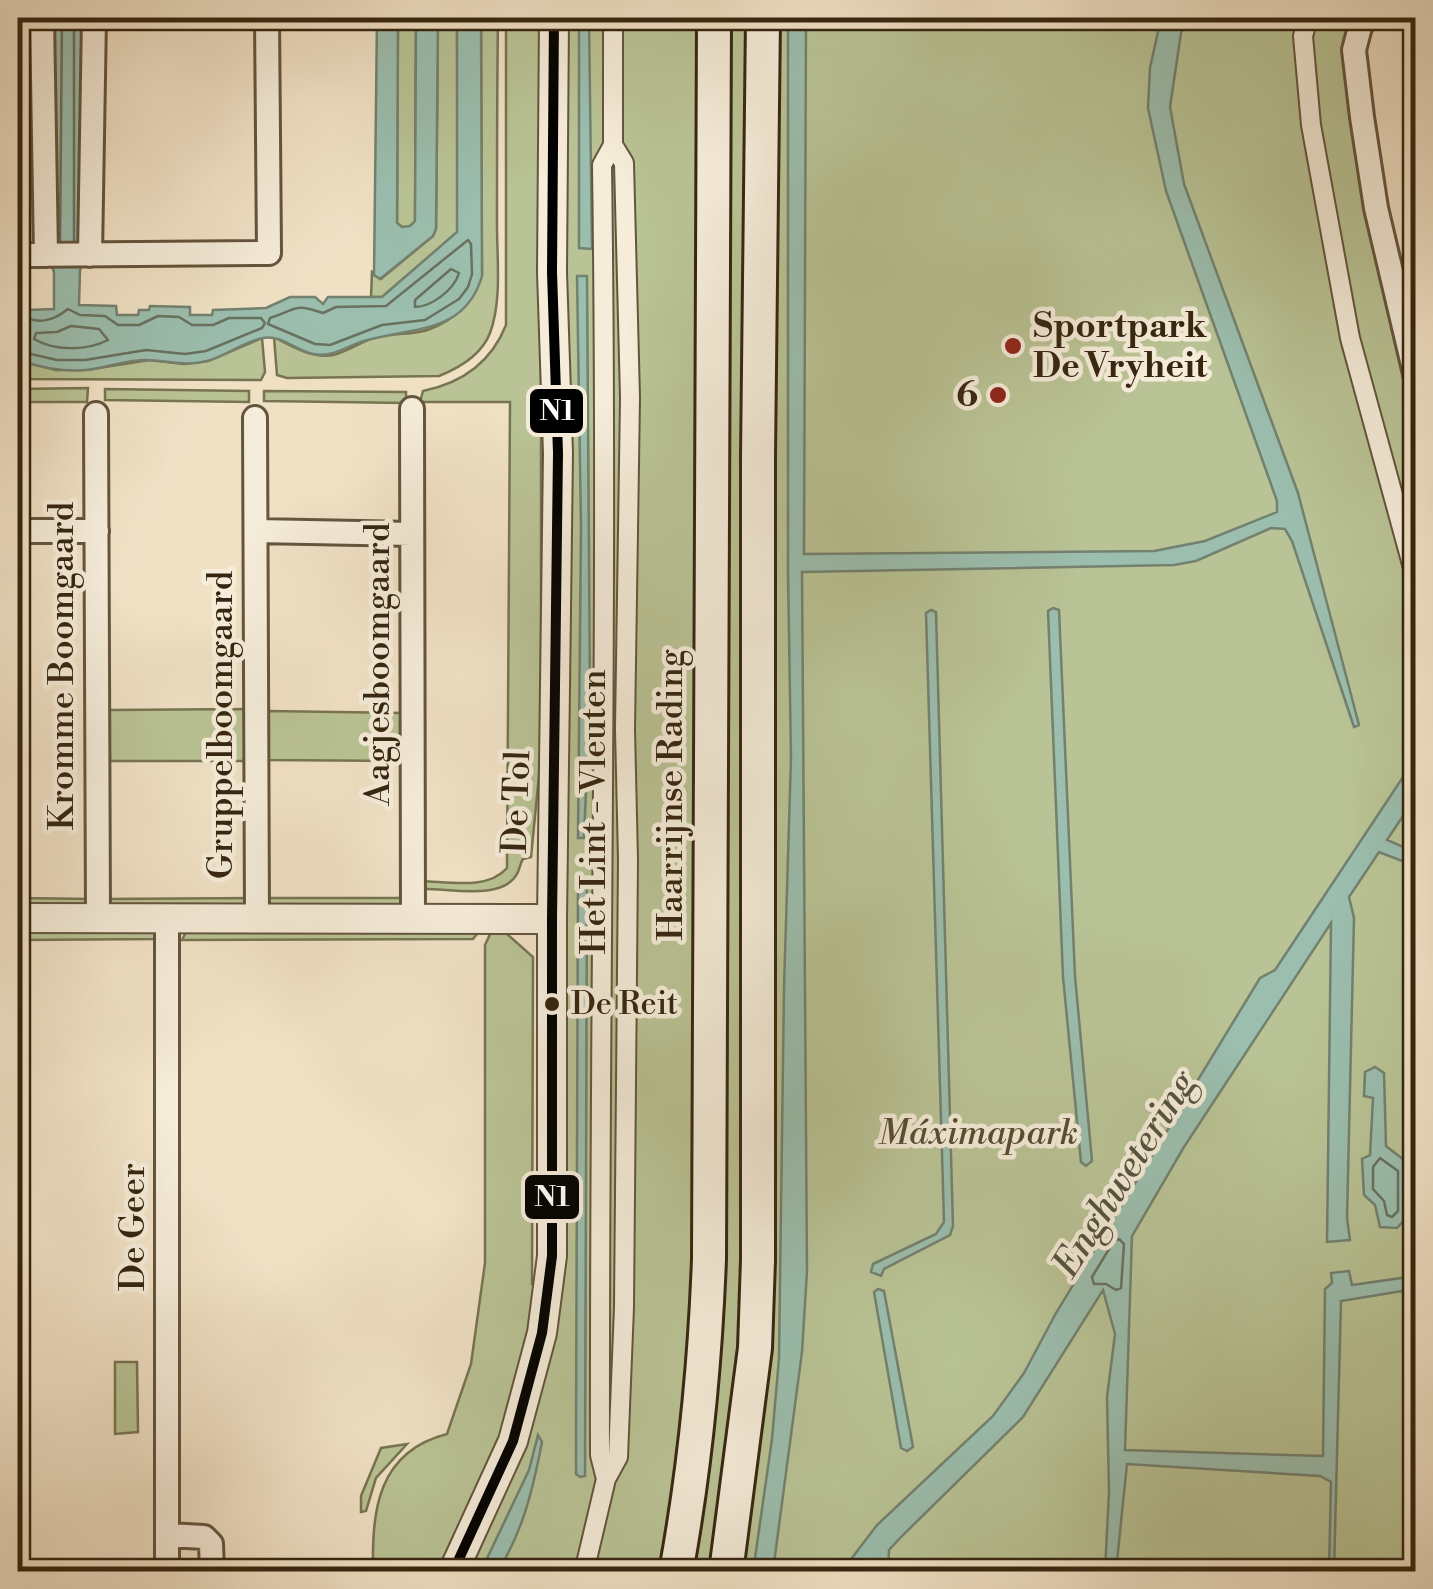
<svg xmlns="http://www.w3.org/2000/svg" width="1433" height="1589" font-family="'Libre Bodoni',serif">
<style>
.green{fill:#b9c395;stroke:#787452;stroke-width:2.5}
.water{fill:#9bbeae;stroke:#73816f;stroke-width:2.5}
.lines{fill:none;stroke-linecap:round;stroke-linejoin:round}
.shore{stroke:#68725f;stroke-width:2.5}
.pedestrian-casing{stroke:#64553d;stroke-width:22}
.minor-casing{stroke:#64553d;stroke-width:28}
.tertiary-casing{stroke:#64553d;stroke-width:32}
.secondary-casing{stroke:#362610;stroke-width:38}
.pedestrian{stroke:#f5ecd9;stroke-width:18}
.minor{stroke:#f5ecd9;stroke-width:22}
.tertiary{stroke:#f5ecd9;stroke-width:28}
.secondary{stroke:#f5ecd9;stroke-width:32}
.bus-1-casing{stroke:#f5ecd9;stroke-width:18}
.bus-1{stroke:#000;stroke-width:10}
.poi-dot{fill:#8f2418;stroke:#f5ecd9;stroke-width:4}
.bus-dot{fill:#362610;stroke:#f5ecd9;stroke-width:4}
.labels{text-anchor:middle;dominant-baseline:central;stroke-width:9;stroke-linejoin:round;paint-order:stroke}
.bus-label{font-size:32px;fill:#362610;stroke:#f5ecd9;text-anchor:start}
.poi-label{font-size:35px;font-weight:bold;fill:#362610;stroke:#f5ecd9;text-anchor:start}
.street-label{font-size:35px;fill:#362610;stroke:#f5ecd9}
.park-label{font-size:35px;font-style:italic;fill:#574d31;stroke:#f5ecd9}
.water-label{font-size:38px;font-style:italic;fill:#54543f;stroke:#f5ecd9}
.line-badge{stroke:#f5ecd9;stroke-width:4}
.badge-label{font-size:28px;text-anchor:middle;font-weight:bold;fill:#fff}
</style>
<rect width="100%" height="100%" fill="#f0e1c5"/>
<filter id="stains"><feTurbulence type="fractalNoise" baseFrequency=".002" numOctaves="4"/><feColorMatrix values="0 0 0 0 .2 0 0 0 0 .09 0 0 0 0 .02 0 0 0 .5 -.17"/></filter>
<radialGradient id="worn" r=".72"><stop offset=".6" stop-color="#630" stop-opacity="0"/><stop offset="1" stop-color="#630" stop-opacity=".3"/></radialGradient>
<!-- green -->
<path class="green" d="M398,18H416L415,221L410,227H402L397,223Z
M438,18H457L458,232L382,297H371L372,272L381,279L433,236L436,229Z
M481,18H498C497,87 497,156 497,225C497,259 502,301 490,333C482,354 459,368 439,376L287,378L277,375L274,337C291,346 313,359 333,355C347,352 362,341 376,337C393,333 416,335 430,329C455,320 475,300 482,275Z
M506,18H1357L1391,317L1416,406L1415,1571H373C372,1511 377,1452 447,1434L471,1364L485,1263V945L493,928L498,926L533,957L532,1285L539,1265L547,692L541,337V755L531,857L523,859C520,863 520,869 517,874C502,901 448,888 423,889L422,881C450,882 488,890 507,868L510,402H420L423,391C462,383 491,363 506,325Z
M262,338L265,372L261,380L18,379V360L56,370H86L149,360L184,364L208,361Z
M88,388L87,402H18V389Z
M105,389L249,391V402L105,400Z
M264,391L406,392V403L264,401Z
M247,709V761H110L109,710Z
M268,711L404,713L405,761L266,760Z
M18,898L91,899V905L18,907Z
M253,898L245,905L108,906L104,899Z
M263,898H406L404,906L270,904L263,903Z
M18,928L156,929L160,939L18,940Z
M481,929L473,939L182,940L187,930Z
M115,1362H137L138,1432L115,1434Z
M407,1444L376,1478L366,1511L361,1512V1496L381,1448Z"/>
<!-- water -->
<path class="water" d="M52,18H84L85,261L80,270L79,305L116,306L117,315H138L139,310H149L150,306L190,307V315H212L213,310L266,308L290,297H315L323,304L328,297H382L457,232V18H481L482,276C465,335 411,327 364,341C346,346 333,358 313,354C296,351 281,334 263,338C243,342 226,356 207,361C186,367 166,360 146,360C125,360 106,368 85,370C61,372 40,367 18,360V304H28L29,310L54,309V272L49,259Z
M377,18H398L397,223L402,227L410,226L415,221L416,18H438L436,229L433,236L380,279L374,275Z
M579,18H589L592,249L579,248Z
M788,18H806L804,554L1154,551L1205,541L1277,512V501L1166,191L1148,108L1150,68L1161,18H1187L1181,33L1170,107L1184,184L1298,493L1359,725L1354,727L1292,541L1285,529L1271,528L1196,561L1174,565L802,572L807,1271L802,1352L773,1571L753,1572L772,1439L779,1358L784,988L791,758L788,572Z
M577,276H587L590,698L584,838H578L581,527Z
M1053,608L1059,610L1075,976L1092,1161L1086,1166L1081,1162L1063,977L1048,611Z
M931,610L936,612L953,1226L950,1235L884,1269L881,1276L871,1272L873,1264L936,1234L944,1222L926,613Z
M1415,759V798L1387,840L1415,852V866L1379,852L1349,897L1354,918L1347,1218L1350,1240L1327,1242L1331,923L1184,1147L1132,1236L1125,1450L1323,1456L1325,1289L1332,1283L1331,1273L1349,1271L1352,1285L1415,1276V1289L1341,1301L1334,1571H1329L1331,1482L1320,1476L1127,1464L1116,1571H1105L1109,1492L1107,1397L1115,1334L1103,1290L1023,1417L901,1537L889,1550L888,1571H842L877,1525L993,1416L1024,1373L1056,1313L1260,978L1275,970Z
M578,880H587L585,1476L580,1477L576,1474V1429Z
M1375,1067L1384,1073L1386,1146L1408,1163V1216L1397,1228L1380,1227L1375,1205L1364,1195L1362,1159L1370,1155L1373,1098L1364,1096L1365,1072Z
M878,1289L884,1291L913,1447L907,1451L901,1448L874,1292Z
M538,1435L542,1442C533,1489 523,1531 498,1571H481L529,1470Z"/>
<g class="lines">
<!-- shore -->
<path class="shore" d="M74,18V241
M468,240L471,244L472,274L468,287L459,299L425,320L382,325L330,345L315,344L268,324L270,318C299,309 292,303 323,313L336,307L386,306Z
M60,241L62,18
M451,269L459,273C454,290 431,307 415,307V300Z
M18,313C37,326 53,321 68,309L80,315L105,316L118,325H139L158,316L179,317L192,325H213L229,318H261L265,323L262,328L206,351L185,354L146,350L85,360H57L18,351
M71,326L99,329L108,340C87,351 54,351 34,339L36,333L57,332Z
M1380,1158L1398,1171V1211L1392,1217L1387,1215L1384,1201L1373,1189V1167Z
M1119,1239L1124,1244L1121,1288L1116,1290L1106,1284H1094L1092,1277L1114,1241Z"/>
<defs>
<path id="pedestrian" d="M1308,18L1303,36L1311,125L1350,338L1416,579
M606,1479L600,1455C599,1025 608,595 602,165L613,145V18
M584,1572L606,1479L618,1457L624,1307L628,860L625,729L630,398L624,163L613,145"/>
<path id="minor" d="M42,18L46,255
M1366,18L1360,27L1354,50L1362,117L1376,208L1416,378
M18,255L269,253L267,18
M90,255L94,18
M412,409L413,919
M96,414L98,918
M255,418L257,918
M18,531H97
M256,531L412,534
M167,918V1572
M168,1535L204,1537L211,1544L212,1572"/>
<path id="tertiary" d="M18,918L552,919
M453,1572L513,1441L542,1333L552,1256V919L558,453L552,272L554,18"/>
<path id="secondary" d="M676,1572C695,1468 705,1365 709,1259L714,18
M726,1572L755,1348L758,1260V456L763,18"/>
</defs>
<!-- pedestrian casing -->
<use href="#pedestrian" class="pedestrian-casing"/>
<!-- minor casing -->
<use href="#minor" class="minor-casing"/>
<!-- tertiary casing -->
<use href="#tertiary" class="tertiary-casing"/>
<!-- secondary casing -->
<use href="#secondary" class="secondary-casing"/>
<!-- pedestrian -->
<use href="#pedestrian" class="pedestrian"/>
<!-- minor -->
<use href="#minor" class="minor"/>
<!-- tertiary -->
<use href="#tertiary" class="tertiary"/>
<!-- secondary -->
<use href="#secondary" class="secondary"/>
<defs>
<path id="bus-1" d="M453,1572L513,1441L542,1333L552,1256V919L558,453L552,272L554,18"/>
</defs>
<!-- bus-1 casing -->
<use href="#bus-1" class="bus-1-casing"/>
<!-- bus-1 -->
<use href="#bus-1" class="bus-1"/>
</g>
<!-- markers -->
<g class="poi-dot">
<circle cx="1013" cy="346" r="10"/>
<circle cx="998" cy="395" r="10"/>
</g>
<circle class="bus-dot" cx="552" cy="1004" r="9"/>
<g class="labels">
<!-- bus labels -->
<g class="bus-label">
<text x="571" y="1004">De Reit</text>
</g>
<!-- poi labels -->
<g class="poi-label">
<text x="1033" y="326">Sportpark<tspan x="1033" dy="40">De Vryheit</tspan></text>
<text x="978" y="395" text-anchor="end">6</text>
</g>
<!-- street labels -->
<g class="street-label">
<text transform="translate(378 664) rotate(-90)">Aagjesboomgaard</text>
<text transform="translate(62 666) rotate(-90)">Kromme Boomgaard</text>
<text transform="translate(221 725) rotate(-90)">Gruppelboomgaard</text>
<text transform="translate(671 795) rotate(-90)">Haarrijnse Rading</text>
<text transform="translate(517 802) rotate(-88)">De Tol</text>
<text transform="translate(594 812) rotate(-90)">Het Lint - Vleuten</text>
<text transform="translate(133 1227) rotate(-90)">De Geer</text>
</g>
<!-- park labels -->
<g class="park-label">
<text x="978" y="1133">Máximapark</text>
</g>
<!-- water labels -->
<g class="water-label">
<text transform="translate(1125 1174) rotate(-58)">Enghwetering</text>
</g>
</g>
<g class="line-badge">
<rect x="528" y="387" width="57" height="48" rx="10" fill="#000"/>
<rect x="523" y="1173" width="58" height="48" rx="10" fill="#000"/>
</g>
<g class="badge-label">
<text x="557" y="420">N1</text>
<text x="552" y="1206">N1</text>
</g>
<!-- margin -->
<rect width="1433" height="1589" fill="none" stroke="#f0e1c5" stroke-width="60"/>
<rect x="20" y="20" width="1393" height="1549" fill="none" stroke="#362610" stroke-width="5"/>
<rect x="30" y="30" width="1373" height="1529" fill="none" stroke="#362610" stroke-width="2.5"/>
<rect width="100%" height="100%" filter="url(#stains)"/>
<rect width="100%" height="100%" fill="url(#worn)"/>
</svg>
